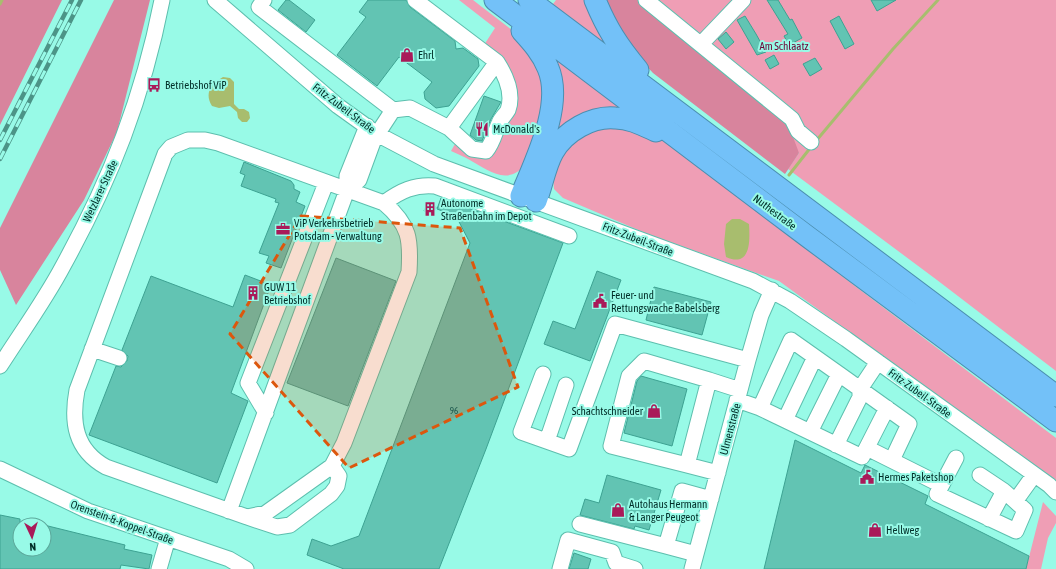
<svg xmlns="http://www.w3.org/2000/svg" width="1056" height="569" font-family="'Asap Condensed',sans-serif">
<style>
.green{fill:#ef9eb5}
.forest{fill:#d8849d}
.water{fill:#a8bd6e}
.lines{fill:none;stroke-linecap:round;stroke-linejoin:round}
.stream{stroke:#a8bd6e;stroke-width:3}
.building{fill:#62c4b3;stroke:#3da292}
.minor-casing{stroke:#5dbfae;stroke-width:17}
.highway-casing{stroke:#4b8eaf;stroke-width:23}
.minor{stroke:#fff;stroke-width:15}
.highway{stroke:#73c1f8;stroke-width:21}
.rail-casing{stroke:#4c9487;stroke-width:4.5}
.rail{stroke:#98fae7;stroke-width:3;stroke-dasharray:9;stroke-linecap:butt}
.marked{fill:#dc570d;fill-opacity:0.2;stroke:#dc570d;stroke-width:3;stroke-dasharray:8 5;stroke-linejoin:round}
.labels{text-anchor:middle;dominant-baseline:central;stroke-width:4;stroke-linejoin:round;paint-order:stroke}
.number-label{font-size:9px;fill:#19544b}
.park-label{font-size:11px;fill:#6e0637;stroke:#98fae7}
.poi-label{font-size:11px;fill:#012e28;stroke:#98fae7;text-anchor:start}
.street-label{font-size:11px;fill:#012e28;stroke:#98fae7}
</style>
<rect width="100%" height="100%" fill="#98fae7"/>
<!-- green -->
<path class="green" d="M459,0H473L482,7L521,37L541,65L546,103L526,164C507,187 488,170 468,159C463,156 457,154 451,151L455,144L481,154L513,91L484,45L495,28Z
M556,0H587L610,49L553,4Z
M654,0H1056V371L937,280L788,169L799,153Z
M547,51L628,113L551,144Z
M595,126L644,131L662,140L1056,438V482L779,281L650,235L563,198L554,189L553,177L559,154Z
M1043,502L1056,516V523L1048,538L1041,569H1026Z"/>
<!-- forest -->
<path class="forest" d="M0,0H62L0,125Z
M114,0H150L117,132L84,200L16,305L0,270V228Z
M604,0H638L786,118L799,153L785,174L653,73L625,43Z"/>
<!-- water -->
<path class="water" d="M223,77L230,78L234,82V104L239,109H244L249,112L250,118L247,122H242L238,118L237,112L230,106L219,108L212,106C204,93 211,84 223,77Z
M732,219H740L749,224C750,241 751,268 726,257L724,244L726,224Z"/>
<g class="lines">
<!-- stream -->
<path class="stream" d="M0,4L2,0
M816,141L893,49L938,0
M789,175L811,147"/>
</g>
<!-- building -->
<path class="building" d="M286,0H289L315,20L306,32L278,10Z
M368,0H406L410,7L455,41L456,49L463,48L478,59L479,66L449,106L436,108L425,99L424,92L432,82L399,57L377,86L337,55L366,17L359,12Z
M767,0H778L790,20L792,19L802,38L789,45L784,36L788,34Z
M871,0H896L877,11Z
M745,16L756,34L766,52L757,55L737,20Z
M839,16L854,44L845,49L830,21Z
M726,32L734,42L726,49L718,39Z
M774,55L779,64L770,69L765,60Z
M815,58L822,69L810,76L803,64Z
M484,96L501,102L491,119L482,141L476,140L470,135Z
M244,162L291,181L294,185V189L300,192L296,202L305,206L281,268L266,263L269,256L259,253L279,203L275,202L276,199L241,186L245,175L240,173Z
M441,198L563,243L486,449L439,569H344L307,555L312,539L331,546L359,536L470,243L456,216L437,209Z
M427,203L436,207L433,215L424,211Z
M336,258L396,281L348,406L287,383Z
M597,271L621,280L590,361L544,344L553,321L575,329Z
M245,275L271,285L231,393L248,401L217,483L89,435L116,366L121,367L127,361L128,356L122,350L151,276L233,307Z
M654,287L711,302L702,335L646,320Z
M641,376L687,389L672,446L624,433L637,381Z
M795,440L861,473L865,465L928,496L925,504L1029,556L1026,569H764Z
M607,475L661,490L649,530L635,526L634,529L580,515L585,499L599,503Z
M0,515L20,519V549H44V525L125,545L124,549L152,555L149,569L121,565L120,569H0Z
M574,553L591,559L588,569H569Z"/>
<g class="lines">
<defs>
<path id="minor" d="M215,0L338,106L377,134L434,164L753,281L790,301L846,339L1049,485L1056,492
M264,0L259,7L393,110L410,108L449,128L497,62L415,0
M646,0L792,119L798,131L811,142
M701,44L743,0
M449,128L472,149L486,151C493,143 495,132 499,123C501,118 506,114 508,110C514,93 506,76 497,62
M188,140H205L218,143L384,203C410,225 411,240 409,272L344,443L332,466L266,513L247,517L106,467C75,450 71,422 77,390L165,154L171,147Z
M347,190V176L367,126
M384,203C400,191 415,184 435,186L569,236
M92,349L119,358
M0,366C21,333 45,300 63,266C111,179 143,97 162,0
M543,374L521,432L569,449L615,324L748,360
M839,374L909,424L892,460
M737,400L760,408L862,457L887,408
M760,408L791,340L815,357L785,420
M266,413L248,383L326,183
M810,432L839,374L815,357
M547,441L566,385
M836,445L860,397V389L878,362
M867,448L941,485
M956,458L937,494L1016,531L1025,510L1004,491
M687,465L611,446L629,376L644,361L709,380
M0,469L88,511L229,559L246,569
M718,473L687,465L709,380L740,390
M980,475L1004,491L989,519
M1016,500L1034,475
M229,511L347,190L359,180L374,139L393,110
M247,517L277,527L290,525L331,494L337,486L339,476L332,466
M580,524L666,546
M696,554L666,546L682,491L711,499
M159,569L168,538
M560,569L568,540L612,552L616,563L635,569
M692,569L748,360L761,315L772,290"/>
<path id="highway" d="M495,0L807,236L1056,421
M529,0L1056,396
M595,0C607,29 618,46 638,70
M521,196C535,161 564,105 548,68C542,53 532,42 522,31
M536,201C542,186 545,166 553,152C565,131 592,116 615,118C630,118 643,125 656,131"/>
</defs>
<!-- minor casing -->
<use href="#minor" class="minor-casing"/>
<!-- highway casing -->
<use href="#highway" class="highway-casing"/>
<!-- minor -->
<use href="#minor" class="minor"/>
<!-- highway -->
<use href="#highway" class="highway"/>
<defs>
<path id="rail" d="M0,140L72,0
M0,159L81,0"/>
</defs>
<!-- rail casing -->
<use href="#rail" class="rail-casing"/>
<!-- rail -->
<use href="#rail" class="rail"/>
</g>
<!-- marked area -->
<path class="marked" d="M301,216L460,228L518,387L349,468L230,334Z"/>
<!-- icons -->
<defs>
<symbol id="shop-bare" viewBox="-9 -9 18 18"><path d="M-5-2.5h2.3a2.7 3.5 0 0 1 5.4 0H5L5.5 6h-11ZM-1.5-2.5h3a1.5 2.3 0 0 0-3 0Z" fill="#a91a59" stroke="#98fae7" stroke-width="2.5" paint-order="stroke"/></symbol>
<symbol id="bus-bare" viewBox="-9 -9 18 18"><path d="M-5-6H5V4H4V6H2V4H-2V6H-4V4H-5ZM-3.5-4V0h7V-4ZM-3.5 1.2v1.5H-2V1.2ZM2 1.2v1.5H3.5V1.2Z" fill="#a91a59" stroke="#98fae7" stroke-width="2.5" paint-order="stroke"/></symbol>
<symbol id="restaurant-bare" viewBox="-9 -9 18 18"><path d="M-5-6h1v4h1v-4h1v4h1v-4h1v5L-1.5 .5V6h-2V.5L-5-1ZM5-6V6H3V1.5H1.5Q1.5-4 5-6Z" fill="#a91a59" stroke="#98fae7" stroke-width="2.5" paint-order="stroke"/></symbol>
<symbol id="building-bare" viewBox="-9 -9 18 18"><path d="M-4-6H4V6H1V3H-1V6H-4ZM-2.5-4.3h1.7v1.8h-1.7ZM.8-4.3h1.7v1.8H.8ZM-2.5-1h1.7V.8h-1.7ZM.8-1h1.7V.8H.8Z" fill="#a91a59" stroke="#98fae7" stroke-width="2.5" paint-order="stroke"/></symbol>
<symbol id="office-bare" viewBox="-9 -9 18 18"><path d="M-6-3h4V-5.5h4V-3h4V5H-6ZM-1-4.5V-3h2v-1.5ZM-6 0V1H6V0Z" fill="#a91a59" stroke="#98fae7" stroke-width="2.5" paint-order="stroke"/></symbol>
<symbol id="civic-bare" viewBox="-9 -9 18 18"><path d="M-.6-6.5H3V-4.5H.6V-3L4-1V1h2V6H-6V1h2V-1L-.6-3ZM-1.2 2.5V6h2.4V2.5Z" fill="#a91a59" stroke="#98fae7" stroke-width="2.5" paint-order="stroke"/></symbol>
</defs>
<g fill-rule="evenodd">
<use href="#shop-bare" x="397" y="45" width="20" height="20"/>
<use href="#bus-bare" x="144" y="75" width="20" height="20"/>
<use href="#restaurant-bare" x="472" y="119" width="20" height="20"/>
<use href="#building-bare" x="420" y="199" width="20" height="20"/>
<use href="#office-bare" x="273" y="219" width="20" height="20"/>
<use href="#building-bare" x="243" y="283" width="20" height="20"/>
<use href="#civic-bare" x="590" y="291" width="20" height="20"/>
<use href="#shop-bare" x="644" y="401" width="20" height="20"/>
<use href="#civic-bare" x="857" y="467" width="20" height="20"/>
<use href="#shop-bare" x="608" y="500" width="20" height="20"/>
<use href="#shop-bare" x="865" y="520" width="20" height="20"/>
</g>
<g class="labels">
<!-- number labels -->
<g class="number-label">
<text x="454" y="411">96</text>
</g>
<!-- park labels -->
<g class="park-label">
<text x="784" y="46">Am Schlaatz</text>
</g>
<!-- poi labels -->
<g class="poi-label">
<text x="418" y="55">Ehrl</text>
<text x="165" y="85">Betriebshof ViP</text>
<text x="493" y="129">McDonald's</text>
<text x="441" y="203">Autonome<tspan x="441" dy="13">Straßenbahn im Depot</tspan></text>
<text x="294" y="223">ViP Verkehrsbetrieb<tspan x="294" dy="13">Potsdam - Verwaltung</tspan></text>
<text x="264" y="287">GUW 11<tspan x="264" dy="13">Betriebshof</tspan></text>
<text x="611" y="295">Feuer- und<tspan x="611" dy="13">Rettungswache Babelsberg</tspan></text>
<text x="643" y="411" text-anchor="end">Schachtschneider</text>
<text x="878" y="477">Hermes Paketshop</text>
<text x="629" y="504">Autohaus Hermann<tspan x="629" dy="13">&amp; Langer Peugeot</tspan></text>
<text x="886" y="530">Hellweg</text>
</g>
<!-- street labels -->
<g class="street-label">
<text transform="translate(344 108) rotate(37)">Fritz-Zubeil-Straße</text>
<text transform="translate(100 191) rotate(-65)">Wetzlarer Straße</text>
<text transform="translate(775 212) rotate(37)">Nuthestraße</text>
<text transform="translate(638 239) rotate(21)">Fritz-Zubeil-Straße</text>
<text transform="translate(920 393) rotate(36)">Fritz-Zubeil-Straße</text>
<text transform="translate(730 429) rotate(-75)">Ulmenstraße</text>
<text transform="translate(122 522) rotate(20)">Orenstein-&amp;-Koppel-Straße</text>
</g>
</g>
<!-- north arrow -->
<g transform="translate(32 537) rotate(176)"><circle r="19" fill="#98fae7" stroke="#5ca89b"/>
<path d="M0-3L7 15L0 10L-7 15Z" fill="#a91a59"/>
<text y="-6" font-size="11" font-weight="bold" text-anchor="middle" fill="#012e28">N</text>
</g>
</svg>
